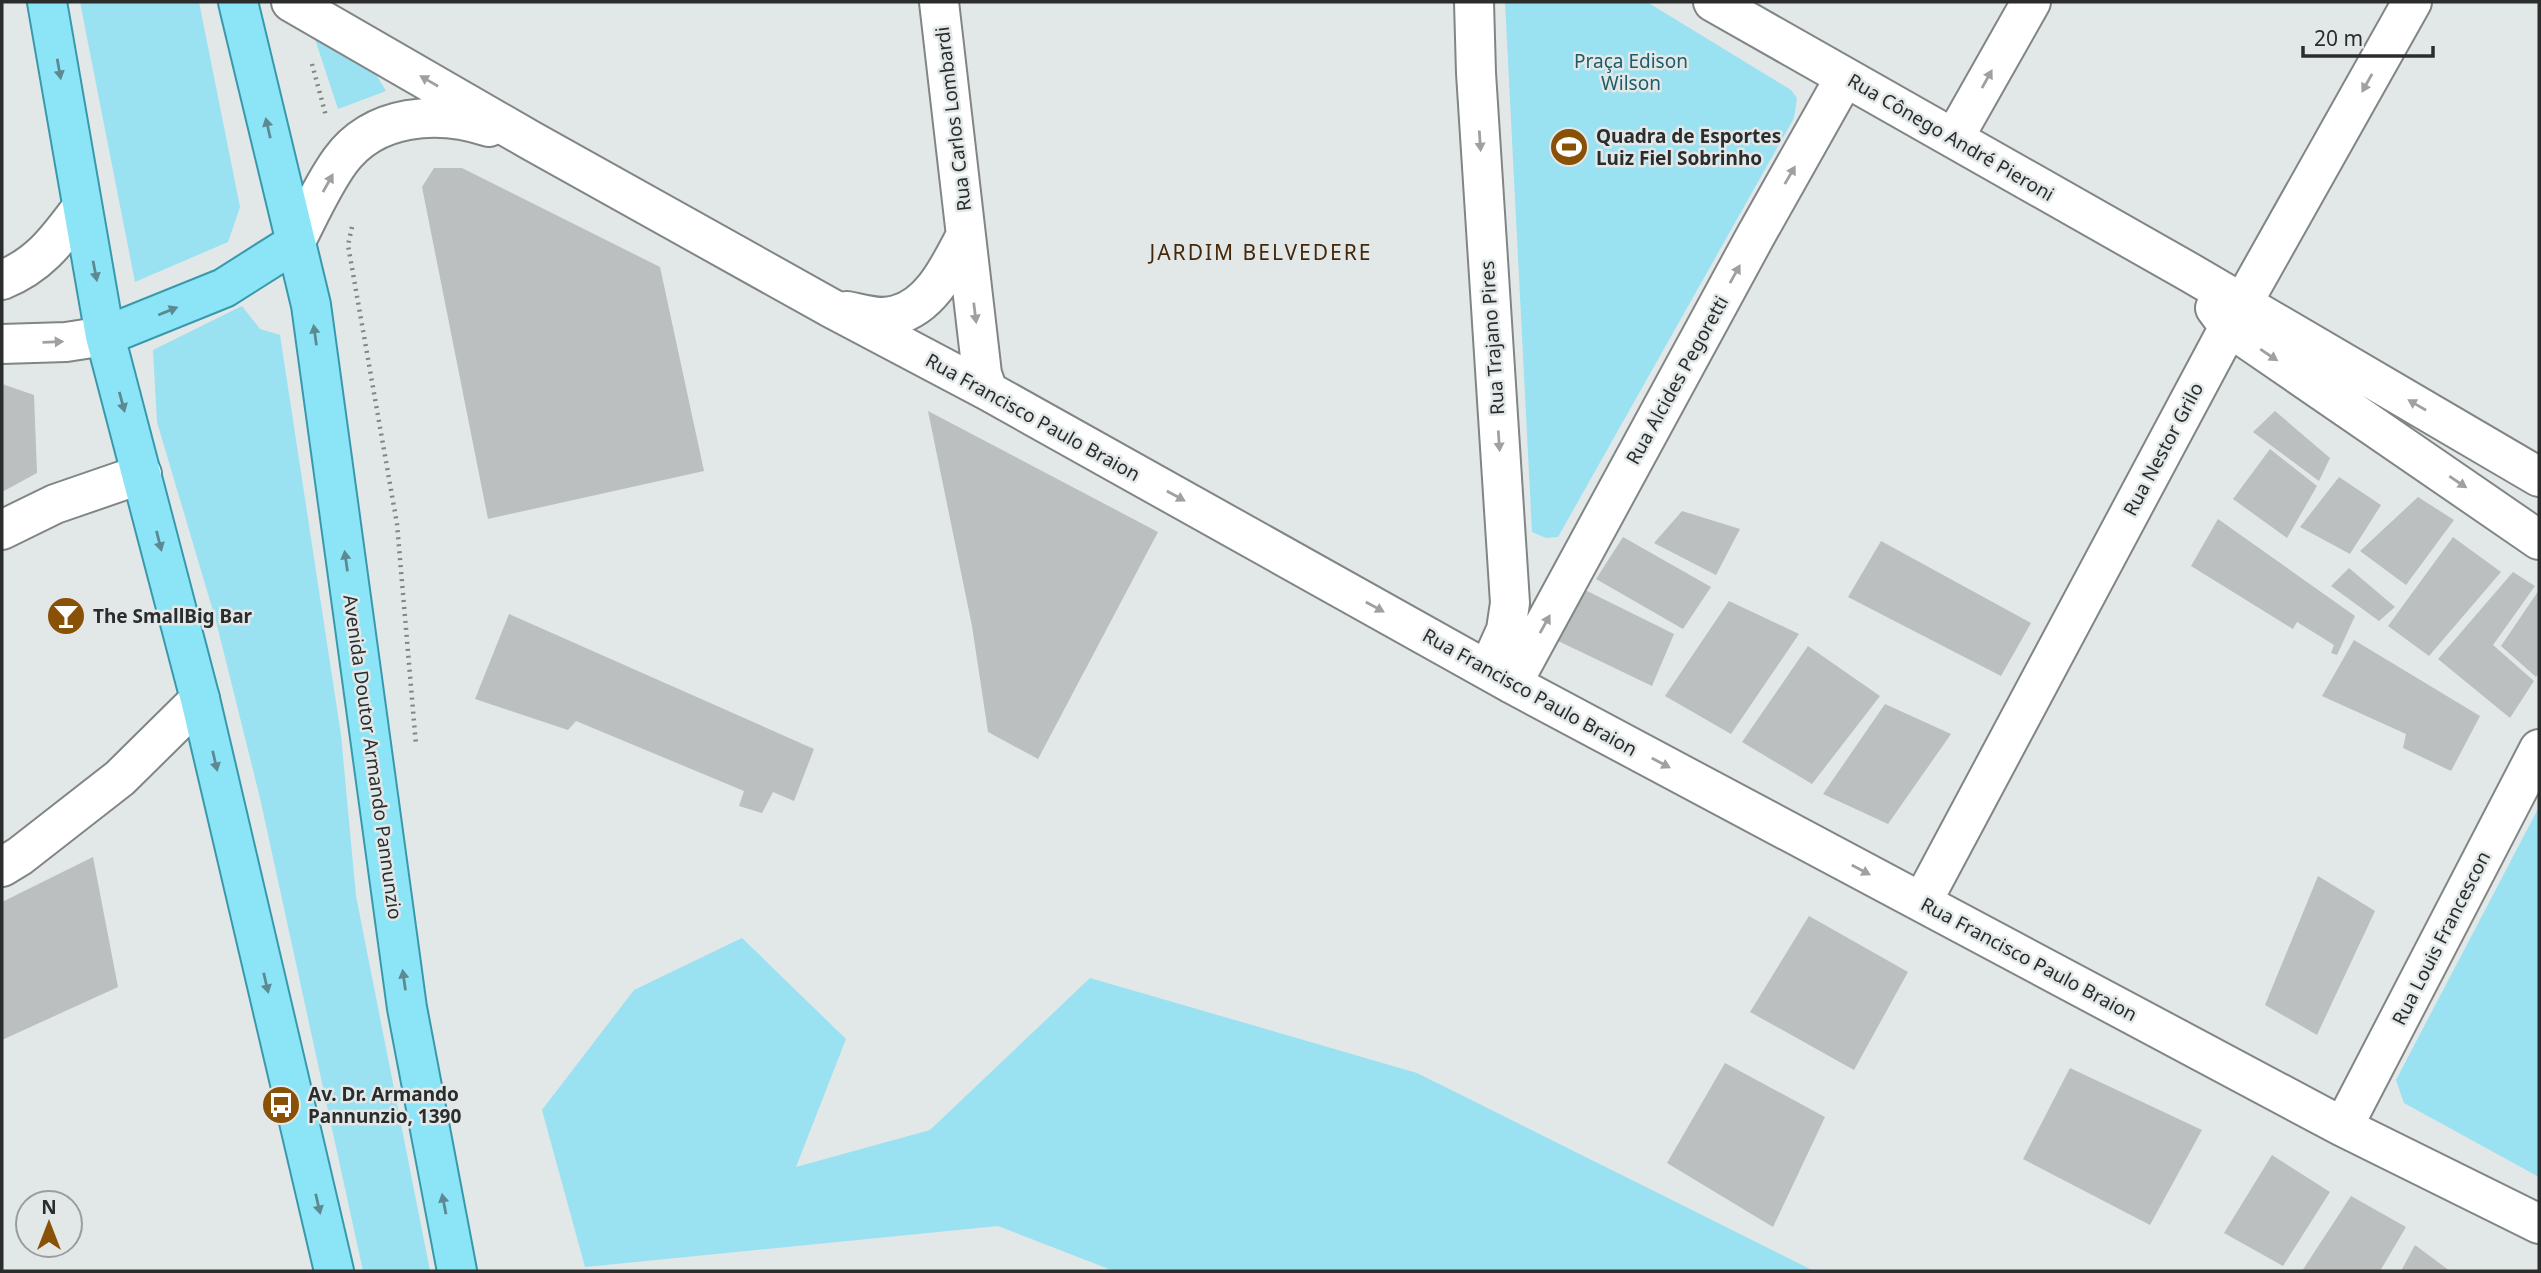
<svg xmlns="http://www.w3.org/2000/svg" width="2541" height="1273" font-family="'Noto Sans',sans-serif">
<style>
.green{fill:#9ae1f2}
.building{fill:#bbbfc0}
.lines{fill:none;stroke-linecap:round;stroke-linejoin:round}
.minor-casing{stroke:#818586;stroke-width:42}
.major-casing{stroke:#3999ac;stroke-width:42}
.path{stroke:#828586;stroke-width:4.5;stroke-dasharray:2 5;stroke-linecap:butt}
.minor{stroke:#fff;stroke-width:38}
.major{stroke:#8ce5f7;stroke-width:38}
.oneway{fill:#5c8992}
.oneway2{fill:#a0a0a0}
.labels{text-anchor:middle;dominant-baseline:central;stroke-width:5;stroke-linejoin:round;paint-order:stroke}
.park-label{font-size:19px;fill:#1e5c69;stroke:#e2e7e8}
.street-label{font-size:19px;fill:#2b2d2d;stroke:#e2e7e8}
.poi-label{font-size:19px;font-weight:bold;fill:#2b2d2d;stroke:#e2e7e8;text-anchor:start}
.neighbourhood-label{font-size:21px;letter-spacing:2px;fill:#442809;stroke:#e2e7e8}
</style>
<rect width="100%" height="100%" fill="#e2e7e8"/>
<!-- green -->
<path class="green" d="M80,2H199L240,207L228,242L135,282Z
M1505,2H1647L1791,90L1797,98L1794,118L1558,537L1546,538L1532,532Z
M314,36L375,73L386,91L338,109Z
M242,306L260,329L280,335L341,735L356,896L430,1271H363L260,798L216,621L157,422L153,350Z
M2539,807V1177L2404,1103L2396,1080Z
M742,938L846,1039L796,1167L930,1130L1090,978L1417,1073L1814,1271H1114L998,1226L585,1267L542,1110L634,990Z"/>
<!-- building -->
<path class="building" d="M434,168H462L660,267L704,471L488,519L422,187Z
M2,384L34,395L37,473L2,492Z
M928,411L1158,532L1038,759L988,732L972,626Z
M2275,411L2330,458L2319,481L2253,432Z
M2270,449L2317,486L2287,538L2233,499Z
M2339,477L2381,505L2350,554L2300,527Z
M2418,497L2454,520L2406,585L2360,551Z
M1682,511L1740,529L1716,575L1654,543Z
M2218,519L2355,616L2337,655L2331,653L2334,645L2297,622L2293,629L2191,566Z
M1623,537L1711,587L1683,629L1596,579Z
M2453,537L2501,572L2429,656L2388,626Z
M1881,541L2031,623L2001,676L1848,597Z
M2349,568L2395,607L2379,621L2331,586Z
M2513,572L2535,586L2493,645L2534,681L2510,718L2438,659Z
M1583,589L1674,634L1652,686L1554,639Z
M2539,590V672L2536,677L2501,646Z
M1729,601L1799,634L1731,734L1665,696Z
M509,614L814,749L794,801L773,792L762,813L739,806L744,791L576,721L568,730L475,699Z
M2354,640L2480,716L2451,771L2403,748L2406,734L2322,696Z
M1808,646L1880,696L1812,784L1742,742Z
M1885,704L1951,734L1888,824L1823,794Z
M93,857L118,987L2,1040V902Z
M2318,876L2375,911L2317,1035L2265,1005Z
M1809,916L1908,972L1854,1070L1750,1012Z
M1725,1063L1825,1117L1773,1227L1667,1163Z
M2070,1068L2202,1130L2150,1225L2023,1159Z
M2272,1155L2330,1192L2283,1266L2224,1233Z
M2351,1196L2406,1227L2380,1271H2302Z
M2415,1245L2450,1271H2401Z"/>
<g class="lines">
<defs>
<path id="minor" d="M291,2L530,140L831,308L988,391L1512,684L2343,1127L2539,1224
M939,2L982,374L988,391
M1474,2L1476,73L1510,603L1506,630L1488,670
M1713,2L2189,272L2539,477
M1954,138L2031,2
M295,243C309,216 322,186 340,161C374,114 438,110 489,127
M2,280C40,265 58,239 82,207
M2215,308L2229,327L2539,540
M847,311C862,314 880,320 896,315C932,306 950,265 966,235
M2,344L66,342L105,336
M2,530L55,504L142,474
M1512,684L1756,235L1845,77
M2,867L20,856L120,778L200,699
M1922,902L2223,338L2412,2
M2343,1127L2539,749"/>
<path id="major" d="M47,2L105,336L200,699L334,1271
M238,2L311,305L407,1008L457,1271
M105,336L224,288L295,243"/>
</defs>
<!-- minor casing -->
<use href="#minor" class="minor-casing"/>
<!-- major casing -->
<use href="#major" class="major-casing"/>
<!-- path -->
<path class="path" d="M312,64L326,116
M352,227L348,245L397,524L416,745"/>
<!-- minor -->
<use href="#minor" class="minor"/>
<!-- major -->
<use href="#major" class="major"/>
</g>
<!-- one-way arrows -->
<defs><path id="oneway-solid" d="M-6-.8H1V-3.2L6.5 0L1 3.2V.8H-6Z" transform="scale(1.75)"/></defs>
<g class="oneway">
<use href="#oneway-solid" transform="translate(59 69) rotate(80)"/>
<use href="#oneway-solid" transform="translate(268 128) rotate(-103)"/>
<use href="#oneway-solid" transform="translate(95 271) rotate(79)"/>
<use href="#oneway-solid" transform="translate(168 311) rotate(-22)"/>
<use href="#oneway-solid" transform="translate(315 335) rotate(-98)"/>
<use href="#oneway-solid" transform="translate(122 402) rotate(75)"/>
<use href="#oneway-solid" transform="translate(159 541) rotate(76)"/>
<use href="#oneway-solid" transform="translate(346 561) rotate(-98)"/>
<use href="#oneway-solid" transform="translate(215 761) rotate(77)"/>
<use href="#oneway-solid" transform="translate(404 980) rotate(-98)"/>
<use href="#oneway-solid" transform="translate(266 983) rotate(77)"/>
<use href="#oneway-solid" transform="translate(318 1204) rotate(77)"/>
<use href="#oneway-solid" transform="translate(444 1204) rotate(-101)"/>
</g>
<g class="oneway2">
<use href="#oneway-solid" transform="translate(1987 79) rotate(-61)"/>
<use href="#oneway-solid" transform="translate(429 81) rotate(-150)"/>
<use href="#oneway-solid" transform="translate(2367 83) rotate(119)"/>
<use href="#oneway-solid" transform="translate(1480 141) rotate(86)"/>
<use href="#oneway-solid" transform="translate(1790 175) rotate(-60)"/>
<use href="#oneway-solid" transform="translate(328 183) rotate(-61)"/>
<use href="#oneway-solid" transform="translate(1735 274) rotate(-61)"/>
<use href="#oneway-solid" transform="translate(975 313) rotate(83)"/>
<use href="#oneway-solid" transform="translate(53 342) rotate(-2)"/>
<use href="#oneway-solid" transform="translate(2269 355) rotate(34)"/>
<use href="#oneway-solid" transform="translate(2417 405) rotate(-150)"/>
<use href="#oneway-solid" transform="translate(1499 441) rotate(86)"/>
<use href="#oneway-solid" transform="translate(2458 482) rotate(34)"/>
<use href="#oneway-solid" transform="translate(1176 496) rotate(29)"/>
<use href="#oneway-solid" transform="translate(1375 607) rotate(29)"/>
<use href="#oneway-solid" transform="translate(1545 624) rotate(-61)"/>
<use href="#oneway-solid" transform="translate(1661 763) rotate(28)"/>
<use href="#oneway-solid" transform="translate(1861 870) rotate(28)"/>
</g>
<!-- icons -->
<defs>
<symbol id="stadium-disc" viewBox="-11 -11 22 22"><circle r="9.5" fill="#895105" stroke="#e2e7e8"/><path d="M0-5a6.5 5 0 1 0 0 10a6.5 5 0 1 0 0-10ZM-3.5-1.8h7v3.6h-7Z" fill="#fff"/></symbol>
<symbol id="bar-disc" viewBox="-11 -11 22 22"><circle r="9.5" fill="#895105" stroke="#e2e7e8"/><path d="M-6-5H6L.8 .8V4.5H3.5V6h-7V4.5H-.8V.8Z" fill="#fff"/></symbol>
<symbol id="bus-disc" viewBox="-11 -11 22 22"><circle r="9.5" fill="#895105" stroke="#e2e7e8"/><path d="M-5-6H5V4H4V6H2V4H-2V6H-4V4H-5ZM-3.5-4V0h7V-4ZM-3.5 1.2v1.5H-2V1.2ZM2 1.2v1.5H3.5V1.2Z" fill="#fff"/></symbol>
</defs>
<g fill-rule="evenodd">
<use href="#stadium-disc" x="1547" y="125" width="44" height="44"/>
<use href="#bar-disc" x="44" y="594" width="44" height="44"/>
<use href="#bus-disc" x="259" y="1083" width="44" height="44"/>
</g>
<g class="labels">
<!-- park labels -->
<g class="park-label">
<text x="1631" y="61">Praça Edison<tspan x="1631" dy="22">Wilson</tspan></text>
</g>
<!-- street labels -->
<g class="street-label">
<text transform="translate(953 119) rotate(-97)">Rua Carlos Lombardi</text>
<text transform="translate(1951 137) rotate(30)">Rua Cônego André Pieroni</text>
<text transform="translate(1492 338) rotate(-94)">Rua Trajano Pires</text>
<text transform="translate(1677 380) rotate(-61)">Rua Alcides Pegoretti</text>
<text transform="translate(1033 417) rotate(29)">Rua Francisco Paulo Braion</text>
<text transform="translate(2163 449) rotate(-62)">Rua Nestor Grilo</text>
<text transform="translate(1530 692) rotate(29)">Rua Francisco Paulo Braion</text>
<text transform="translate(373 757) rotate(82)">Avenida Doutor Armando Pannunzio</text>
<text transform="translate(2441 938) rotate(-63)">Rua Louis Francescon</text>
<text transform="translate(2029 959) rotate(28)">Rua Francisco Paulo Braion</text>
</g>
<!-- poi labels -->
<g class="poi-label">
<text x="1596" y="136">Quadra de Esportes<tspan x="1596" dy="22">Luiz Fiel Sobrinho</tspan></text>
<text x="93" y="616">The SmallBig Bar</text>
<text x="308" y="1094">Av. Dr. Armando<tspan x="308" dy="22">Pannunzio, 1390</tspan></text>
</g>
<!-- neighbourhood labels -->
<g class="neighbourhood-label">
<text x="1261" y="252">JARDIM BELVEDERE</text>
</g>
</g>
<!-- border -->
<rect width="2541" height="1273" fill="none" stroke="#2b2d2d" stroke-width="7"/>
<!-- north arrow -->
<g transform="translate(49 1224)"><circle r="33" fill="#e2e7e8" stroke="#999d9d" stroke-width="2"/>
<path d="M0-5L12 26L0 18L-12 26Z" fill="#895105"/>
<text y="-10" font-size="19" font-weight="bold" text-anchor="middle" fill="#2b2d2d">N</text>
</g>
<!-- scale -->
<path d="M2303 46v10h130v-10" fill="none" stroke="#2b2d2d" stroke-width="3.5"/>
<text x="2314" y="46" font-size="21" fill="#2b2d2d" stroke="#e2e7e8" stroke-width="5" paint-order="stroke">20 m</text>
</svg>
